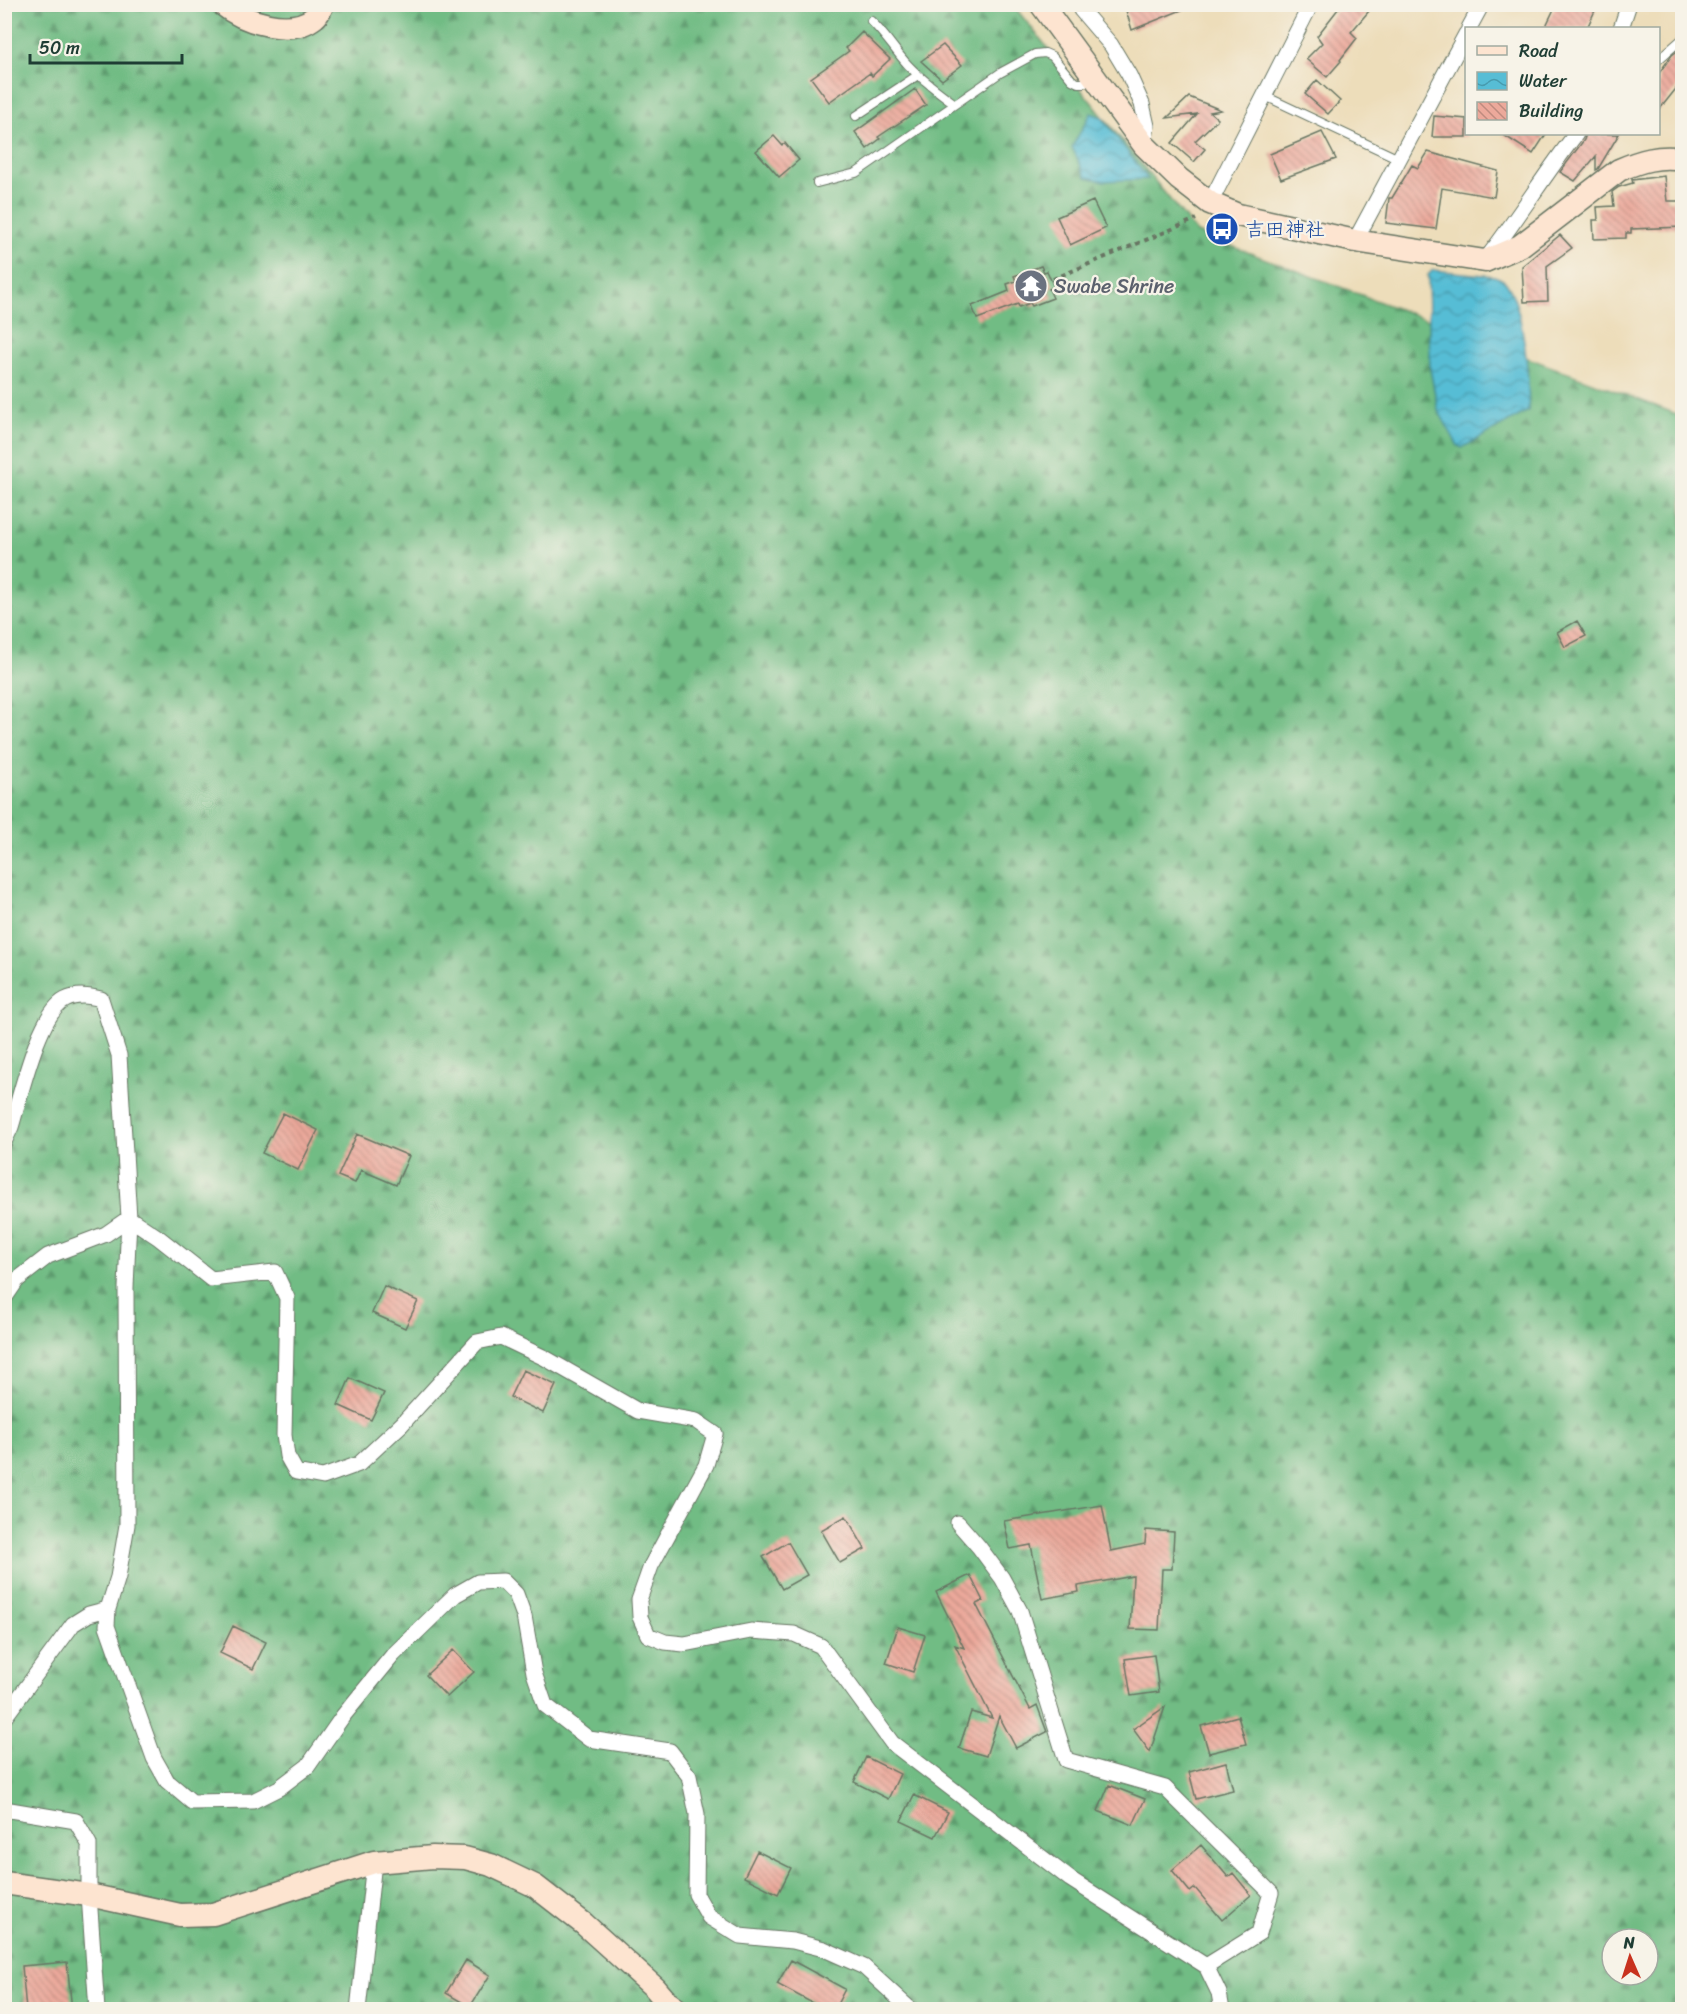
<svg xmlns="http://www.w3.org/2000/svg" width="1687" height="2014" font-family="Sriracha,'Klee One',sans-serif">
<style>
.forest{fill:url(#forest-firs);stroke:#487c5c;stroke-width:1.5;fill-rule:evenodd}
.water{fill:url(#water-waves);stroke:#3b7d84;stroke-width:1.5}
.building{fill:url(#building-back-hatch)}
.lines{fill:none;stroke-linecap:round;stroke-linejoin:round}
.lane-casing{stroke:#677563;stroke-width:10}
.street-casing{stroke:#677563;stroke-width:17}
.secondary-casing{stroke:#677563;stroke-width:25}
.path{stroke:#677563;stroke-width:4;stroke-dasharray:4.5 4.5;stroke-linecap:butt}
.lane{stroke:#fff;stroke-width:8}
.street{stroke:#fff;stroke-width:15}
.secondary{stroke:#fde4d0;stroke-width:22}
.labels{text-anchor:middle;dominant-baseline:central;stroke-width:4.5;stroke-linejoin:round;paint-order:stroke}
.transit-label{font-size:20px;fill:#164399;stroke:#f7f3e8;text-anchor:start}
.worship-label{font-size:20px;fill:#5b616d;stroke:#f7f3e8;text-anchor:start}
</style>
<defs>
<pattern id="forest-firs" width="22" height="20" patternUnits="userSpaceOnUse" patternTransform="scale(1.5)"><rect width="22" height="20" fill="#71bc84"/><path d="M5 1l3.5 6h-7zM16 11l3.5 6h-7z" fill="#5c9a6d"/></pattern>
<pattern id="water-waves" width="16" height="10" patternUnits="userSpaceOnUse" patternTransform="scale(1.5)"><rect width="16" height="10" fill="#57bdd5"/><path d="M0 5q4-4 8 0t8 0" fill="none" stroke="#479bae"/></pattern>
<pattern id="building-back-hatch" width="6" height="6" patternUnits="userSpaceOnUse" patternTransform="scale(1.5)"><rect width="6" height="6" fill="#eca99b"/><path d="M-1 5l2 2M0 0l6 6M5-1l2 2" fill="none" stroke="#bf8b7f"/></pattern>
</defs>
<rect width="100%" height="100%" fill="#f7f3e8"/>
<filter id="ink" filterUnits="userSpaceOnUse"><feTurbulence type="fractalNoise" baseFrequency=".0167" numOctaves="2"/><feDisplacementMap in="SourceGraphic" scale="12" xChannelSelector="R" yChannelSelector="G"/><feConvolveMatrix kernelMatrix="1 2 1 2 8 2 1 2 1" color-interpolation-filters="sRGB"/></filter>
<filter id="wash" filterUnits="userSpaceOnUse"><feTurbulence type="fractalNoise" baseFrequency=".008" numOctaves="4" result="noise"/><feDisplacementMap in="SourceGraphic" scale="24" xChannelSelector="R" yChannelSelector="G"/><feGaussianBlur stdDeviation="1.35" result="paint"/><feColorMatrix in="noise" values="0 0 0 0 0 0 0 0 0 0 0 0 0 0 0 0 0 1.4 0 .05"/><feComposite in="paint" operator="in"/></filter>
<g filter="url(#wash)">
<rect width="100%" height="100%" fill="#edddba"/>
<!-- forest -->
<path class="forest" d="M5,5H1013L1197,233L1682,416V2009L5,2010ZM1612,1939H1648V1975H1612Z"/>
<!-- water -->
<path class="water" d="M1091,113L1102,117L1148,179L1104,181L1086,177L1072,147Z
M1433,270L1494,276C1500,278 1505,280 1508,286C1524,311 1530,381 1528,411L1462,448L1458,446L1438,410L1430,369L1428,275Z"/>
<g id="blocks">
<!-- building -->
<path class="building" d="M1124,4H1194V5L1132,30Z
M1342,4H1375L1351,32L1357,38L1340,60L1341,61L1327,77L1306,59L1322,43L1317,36Z
M1598,4L1587,28H1545L1556,5Z
M862,32L890,59L872,76L870,73L829,102L811,78L849,51L846,48Z
M943,45L962,65L942,80L921,61Z
M1683,47V80L1659,110V73L1672,55Z
M1317,80L1340,101L1328,114L1305,94Z
M915,89L926,105L878,137L880,139L867,149L855,132Z
M1189,97L1221,110L1210,112L1218,119L1195,141L1205,149L1194,162L1172,143L1197,114L1167,118Z
M1434,116L1467,119V137H1432Z
M1322,132L1336,159L1281,179L1270,154Z
M1502,134H1546L1533,154Z
M1586,134H1619L1598,169L1596,170V156L1575,181L1560,172L1584,140Z
M774,136L782,145L785,143L799,160L779,177L756,151Z
M1428,152L1498,171L1494,197L1442,188L1436,229L1386,223L1389,198H1392L1412,165L1418,168Z
M1664,176L1667,201H1679V206H1683V227L1631,229V233H1626V238L1594,239L1593,220H1598L1597,207L1614,206L1612,192L1619,187L1633,183L1632,180Z
M1093,201L1106,228L1070,245L1057,217Z
M1560,235L1572,248L1547,266L1548,301L1524,302L1522,266Z
M1041,266L1044,272L1047,271L1054,287L1049,289L1053,298L1032,306L1030,303L1019,307L1018,304L977,319L972,306L1009,291L1007,284L1016,281L1014,276Z
M1577,621L1586,636L1565,647L1557,632Z
M283,1113L318,1130L298,1170L262,1153Z
M357,1134L409,1156L396,1185L361,1170L355,1183L338,1176Z
M384,1286L418,1301L405,1328L372,1313Z
M523,1370L556,1385L543,1413L510,1397Z
M350,1378L384,1393L371,1420L338,1405Z
M1102,1505L1111,1551L1145,1544L1146,1530L1174,1532L1172,1569H1162L1159,1630L1130,1629L1133,1576L1078,1586L1079,1592L1042,1599L1031,1545L1010,1549L1004,1521Z
M846,1516L865,1549L840,1563L821,1530Z
M788,1542L807,1575L782,1589L763,1557Z
M970,1575L983,1601L976,1604L1030,1709L1037,1705L1047,1732L1016,1748L999,1716L986,1756L959,1748L971,1712L992,1718L955,1645L964,1648L936,1592Z
M233,1626L266,1642L253,1669L220,1653Z
M898,1627L925,1635L913,1672L886,1663Z
M453,1650L474,1672L447,1697L426,1675Z
M1154,1655L1159,1692L1131,1696L1125,1659Z
M1165,1707L1150,1752L1133,1729Z
M1238,1716L1246,1744L1209,1753L1201,1726Z
M866,1757L900,1774L888,1799L854,1782Z
M1226,1762L1233,1790L1196,1799L1189,1772Z
M1109,1785L1145,1799L1133,1825L1098,1811Z
M914,1795L948,1812L935,1837L901,1821Z
M1201,1845L1228,1877L1233,1873L1251,1895L1222,1920L1195,1888L1190,1892L1172,1870Z
M757,1851L791,1868L778,1894L744,1877Z
M466,1960L490,1975L470,2007L446,1993Z
M791,1960L845,1989L834,2010H825L777,1984Z
M67,1962L72,2010H26L22,1966Z"/>
</g>
</g>
<g filter="url(#ink)">
<use href="#blocks" fill-opacity="0" stroke="#677563" stroke-width="1.5"/>
<g class="lines">
<defs>
<path id="lane" d="M871,21C885,34 895,51 908,65C922,80 939,92 955,104
M1658,60L1682,39
M1265,96L1399,159
M856,116L918,75
M1678,157L1682,123
M817,183L856,173L1000,73L1035,54L1045,53L1052,56L1072,80L1078,83H1083L1094,79"/>
<path id="street" d="M1093,4L1081,10L1111,45L1129,75L1142,104L1147,126L1144,145
M1469,28L1482,4
M1621,28L1629,4
M1210,203L1311,4
M1355,241L1466,34
M1487,258C1518,218 1545,174 1576,134
M4,1142L11,1127C20,1098 38,1014 65,1000C77,994 89,996 101,999L119,1055L129,1218L126,1288L127,1525L118,1577L108,1609L107,1626L154,1758L167,1781L192,1802L253,1801L279,1788L308,1766L343,1716L393,1655L455,1595L478,1582L503,1581L516,1594L524,1616L534,1673L545,1705L589,1739L670,1751L689,1776L697,1814L696,1894L709,1917L740,1936L793,1941L824,1949L864,1967L911,2010
M129,1218L159,1238L211,1279L275,1272L287,1298L284,1435L287,1456L296,1472L323,1477L359,1464L402,1424L477,1342L501,1337L545,1358L638,1411L696,1421L715,1434L706,1465L651,1566L639,1600L640,1617L648,1635L665,1642L684,1644L751,1631L794,1634L821,1646L892,1743L1070,1879L1206,1966L1219,1993L1222,2010
M4,1299L17,1280L48,1256L106,1234L129,1218
M958,1523L979,1547L1002,1578L1020,1611L1066,1760L1165,1788L1271,1893L1259,1933L1206,1966
M4,1718L73,1624L89,1614L108,1609
M4,1809L76,1821L89,1844V1895L97,2010
M358,2010L374,1862"/>
<path id="secondary" d="M222,4C244,22 291,37 315,17C319,14 321,8 323,4
M1041,4L1144,145L1179,179L1210,203L1238,215L1355,241L1485,261L1520,246L1619,170C1640,161 1659,155 1682,159
M4,1883L89,1895L180,1915L213,1914L374,1862L433,1857L465,1858L491,1865L535,1886L584,1924L655,1988L667,2002L678,2010"/>
</defs>
<!-- lane casing -->
<use href="#lane" class="lane-casing"/>
<!-- street casing -->
<use href="#street" class="street-casing"/>
<!-- secondary casing -->
<use href="#secondary" class="secondary-casing"/>
<!-- path -->
<path class="path" d="M1053,279L1196,219"/>
<!-- lane -->
<use href="#lane" class="lane"/>
<!-- street -->
<use href="#street" class="street"/>
<!-- secondary -->
<use href="#secondary" class="secondary"/>
</g>
</g>
<!-- icons -->
<defs>
<symbol id="bus-disc" viewBox="-11 -11 22 22"><circle r="9.5" fill="#1a4fb4" stroke="#f7f3e8"/><path d="M-5-6H5V4H4V6H2V4H-2V6H-4V4H-5ZM-3.5-4V0h7V-4ZM-3.5 1.2v1.5H-2V1.2ZM2 1.2v1.5H3.5V1.2Z" fill="#fff"/></symbol>
<symbol id="temple-disc" viewBox="-11 -11 22 22"><circle r="9.5" fill="#6b7280" stroke="#f7f3e8"/><path d="M0-6L5-2H3V0L6.5 2.5H4V6H1.5V3h-3V6H-4V2.5H-6.5L-3 0V-2H-5Z" fill="#fff"/></symbol>
</defs>
<g fill-rule="evenodd">
<use href="#bus-disc" x="1203" y="210" width="38" height="38"/>
<use href="#temple-disc" x="1012" y="267" width="38" height="38"/>
</g>
<g class="labels">
<!-- transit labels -->
<g class="transit-label">
<text x="1245" y="229">吉田神社</text>
</g>
<!-- worship labels -->
<g class="worship-label">
<text x="1054" y="286">Swabe Shrine</text>
</g>
</g>
<!-- margin -->
<rect width="1687" height="2014" fill="none" stroke="#f7f3e8" stroke-width="24"/>
<!-- legend -->
<rect x="1465" y="27" width="195" height="108" fill="#f7f3e8" stroke="#a1aaa0" stroke-width="1.5"/>
<rect x="1477" y="46" width="30" height="9" fill="#fde4d0" stroke="#a1aaa0" stroke-width="1.5"/>
<text x="1519" y="57" font-size="18" fill="#1f3d34">Road</text>
<rect x="1477" y="72" width="30" height="18" fill="url(#water-waves)" stroke="#a1aaa0" stroke-width="1.5"/>
<text x="1519" y="87" font-size="18" fill="#1f3d34">Water</text>
<rect x="1477" y="102" width="30" height="18" fill="url(#building-back-hatch)" stroke="#a1aaa0" stroke-width="1.5"/>
<text x="1519" y="117" font-size="18" fill="#1f3d34">Building</text>
<!-- north arrow -->
<g transform="translate(1630 1957) rotate(357)"><circle r="28" fill="#f7f3e8" stroke="#a1aaa0" stroke-width="1.5"/>
<path d="M0-4.5L10 22L0 15L-10 22Z" fill="#c8321e"/>
<text y="-9" font-size="16" font-weight="bold" text-anchor="middle" fill="#1f3d34">N</text>
</g>
<!-- scale -->
<path d="M30 54v9h152v-9" fill="none" stroke="#1f3d34" stroke-width="3"/>
<text x="39" y="54" font-size="18" fill="#1f3d34" stroke="#f7f3e8" stroke-width="4.5" paint-order="stroke">50 m</text>
</svg>
